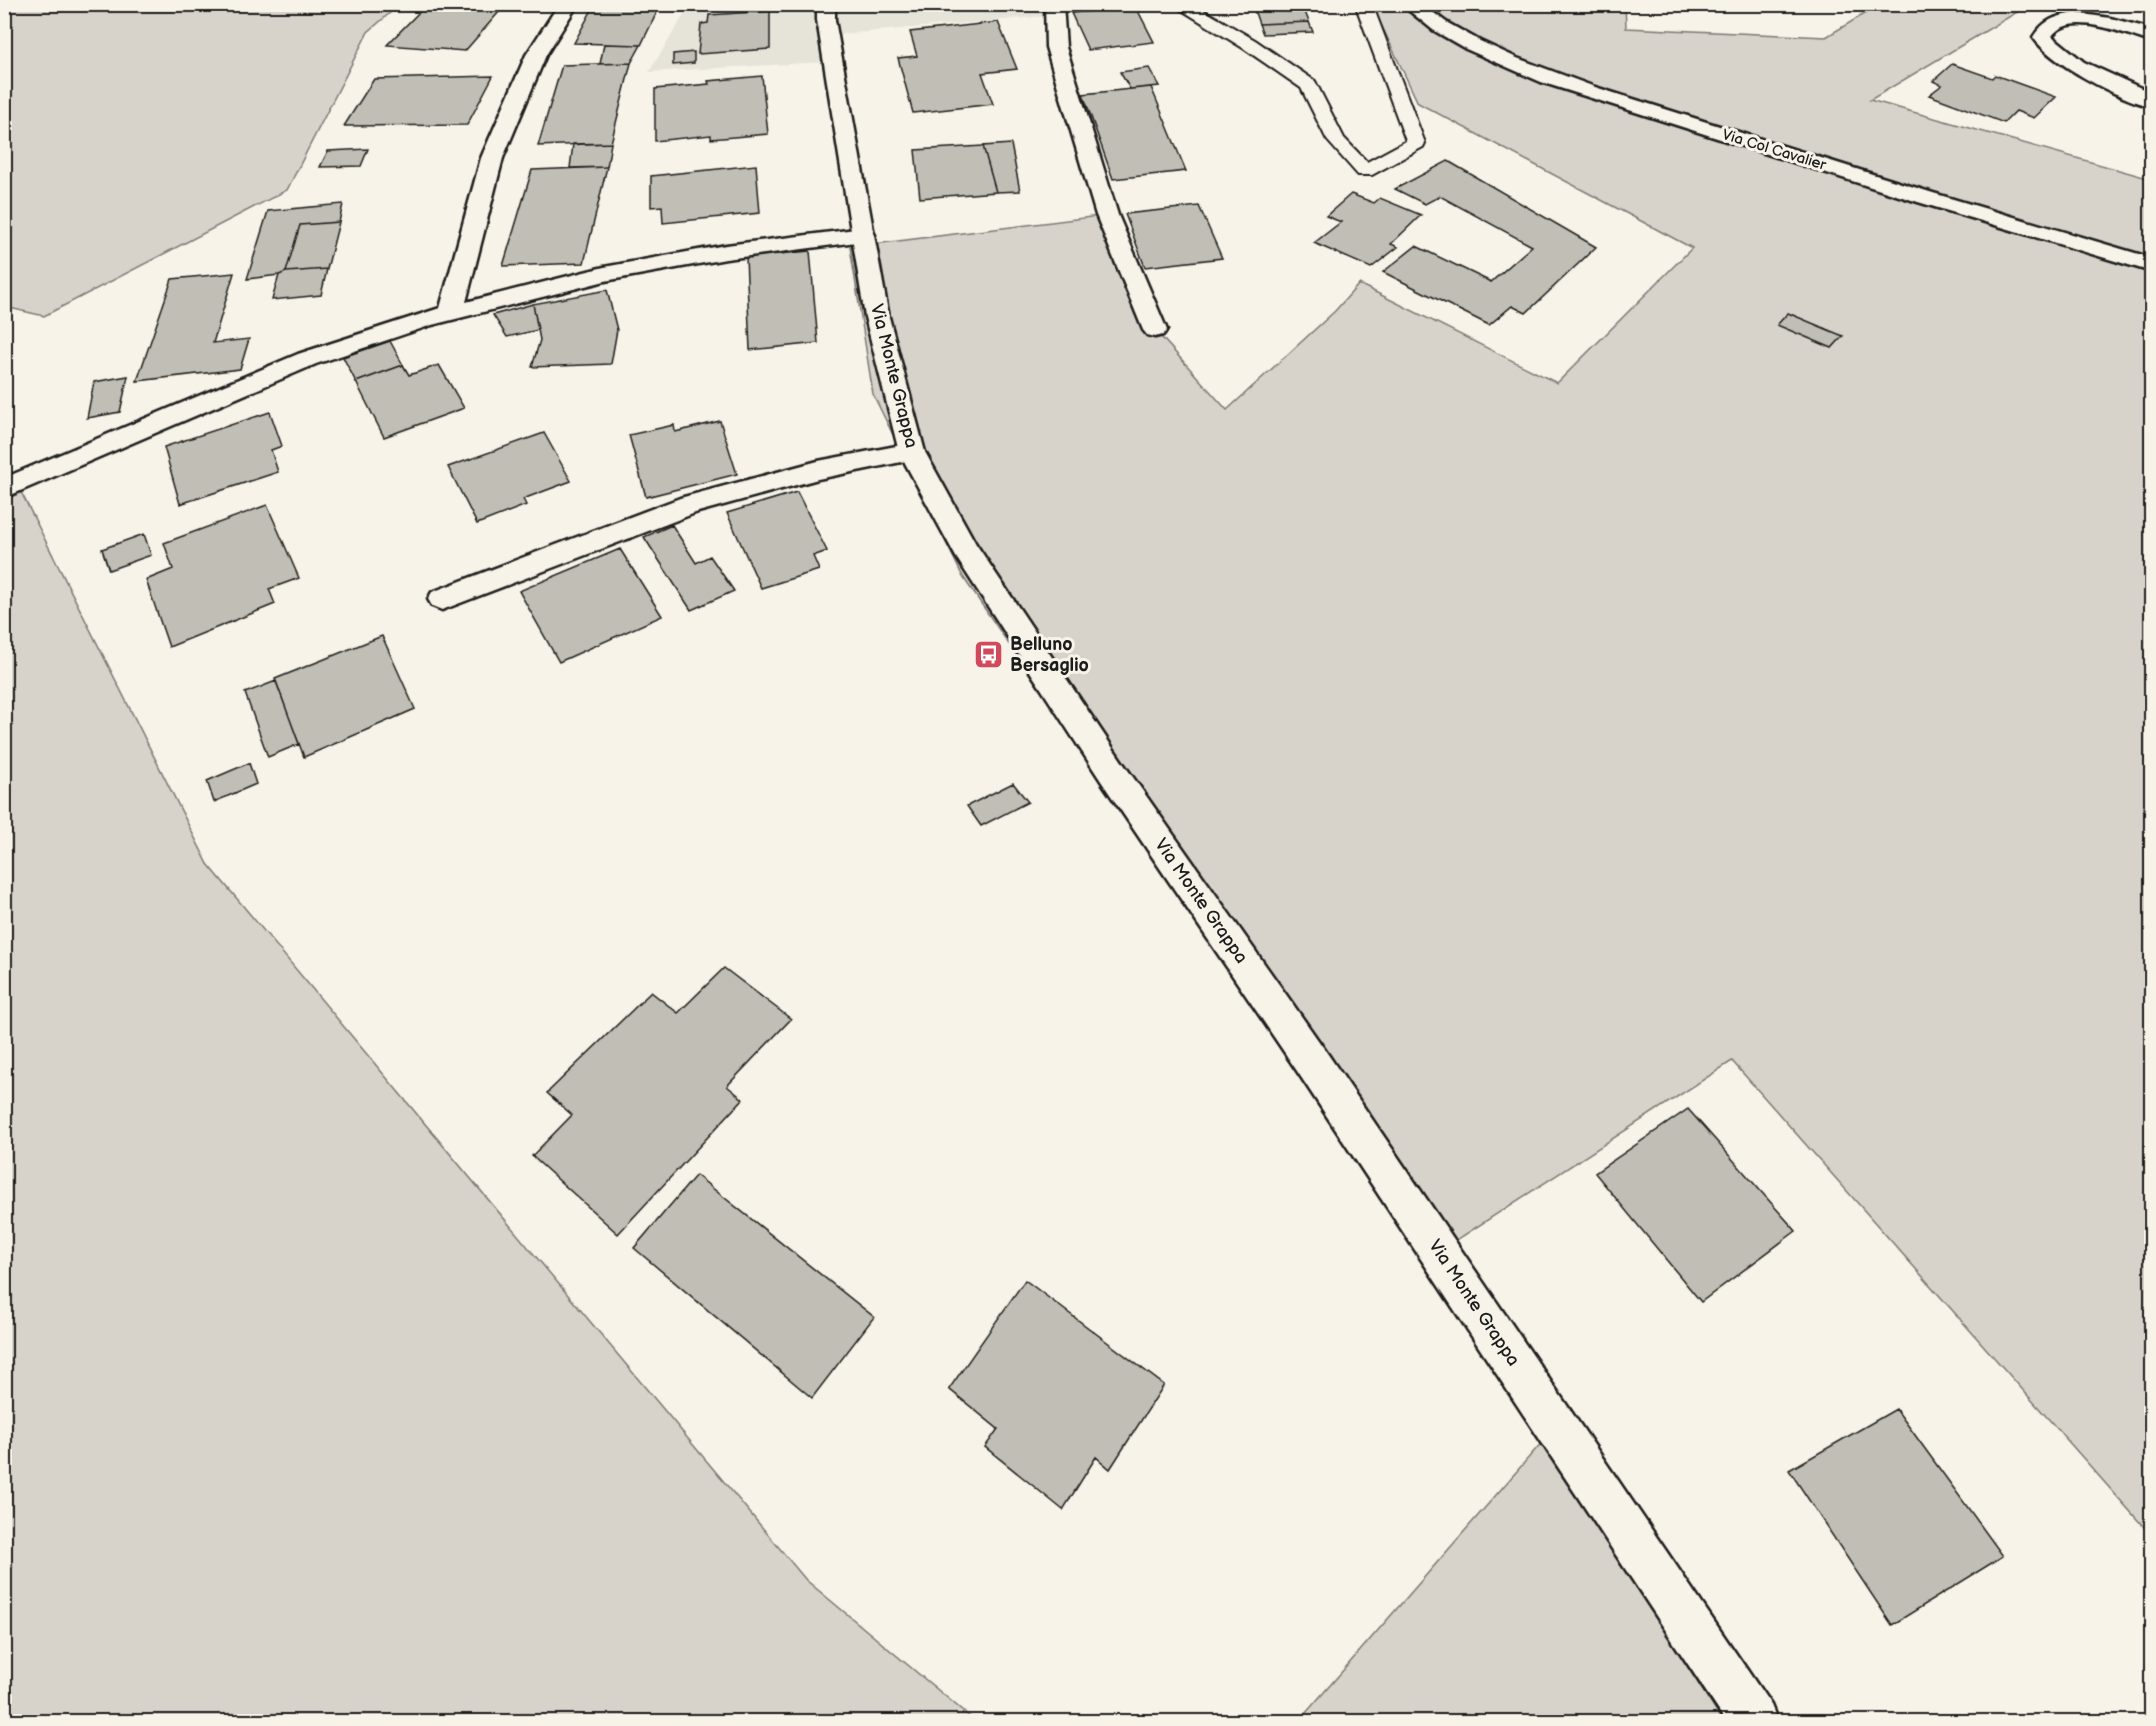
<svg xmlns="http://www.w3.org/2000/svg" width="2156" height="1726" font-family="'Balsamiq Sans',sans-serif">
<style>
.built{fill:#e6e3d9}
.green{fill:#d7d3cb;stroke:#7a7874;stroke-width:1.5}
.building{fill:#c0beb5;stroke:#1c1c1c;stroke-width:1.5}
.lines{fill:none;stroke-linecap:round;stroke-linejoin:round}
.service-casing{stroke:#1c1c1c;stroke-width:4}
.minor-casing{stroke:#1c1c1c;stroke-width:5}
.tertiary-casing{stroke:#1c1c1c;stroke-width:5}
.secondary-casing{stroke:#1c1c1c;stroke-width:5}
.service{fill:#f7f3e8;fill-rule:evenodd}
.minor{fill:#f7f3e8;fill-rule:evenodd}
.tertiary{fill:#f7f3e8;fill-rule:evenodd}
.secondary{fill:#f7f3e8;fill-rule:evenodd}
.labels{text-anchor:middle;dominant-baseline:central;stroke-width:6;stroke-linejoin:round;paint-order:stroke}
.far-street-label{font-size:15px;fill:#1c1c1c;stroke:#f7f3e8}
.street-label{font-size:18px;fill:#1c1c1c;stroke:#f7f3e8}
.poi-label{font-size:18px;font-weight:bold;fill:#1c1c1c;stroke:#f7f3e8;text-anchor:start}
</style>
<rect width="100%" height="100%" fill="#f7f3e8"/>
<filter id="ink" filterUnits="userSpaceOnUse"><feTurbulence type="fractalNoise" baseFrequency=".0167" numOctaves="2"/><feDisplacementMap in="SourceGraphic" scale="12" xChannelSelector="R" yChannelSelector="G"/><feConvolveMatrix kernelMatrix="1 2 1 2 8 2 1 2 1" color-interpolation-filters="sRGB"/></filter>
<g filter="url(#ink)">
<!-- built -->
<path class="built" d="M690,5H1059L1058,15L820,36L825,62L649,72Z"/>
<!-- green -->
<path class="green" d="M5,4H399V5L368,32L287,190L44,316L5,307Z
M1372,5H1625L1626,28L1826,37L1879,5H2029L1870,100L2151,179V1535L1732,1061L1429,1258L963,577L873,394L850,247L1107,215L1155,330L1227,410L1335,311L1359,284L1557,383L1692,248L1418,103Z
M17,484L208,864L806,1580L975,1721H5L4,489Z
M1544,1440L1722,1721L1298,1722Z"/>
<!-- building -->
<path class="building" d="M427,4H506L465,51L387,45Z
M595,4H661L641,45L574,43Z
M1081,4H1133L1136,7L1085,12Z
M1252,4H1302L1309,22L1259,24Z
M1136,7L1154,42L1088,50L1071,13Z
M770,11V49L698,54L701,24L708,23L709,15Z
M998,22L1017,69L982,73L993,104L913,113L898,58L917,56L910,32Z
M1309,22L1313,32L1263,34L1259,24Z
M604,44L641,45L631,63L600,64Z
M694,52V63L673,65V54Z
M631,63L611,143L538,146L562,65Z
M1952,64L1992,78L1995,75L2056,97L2034,118L2016,111L2004,123L1929,95L1942,85L1933,81Z
M1149,68L1159,86L1130,89L1120,72Z
M493,76L467,125L344,126L374,79Z
M762,76L768,134L711,139V135L655,141V89L709,84L708,81Z
M1151,87L1186,171L1113,179L1083,94Z
M611,143L607,167L570,168L573,144Z
M1011,144L1020,191L996,192L983,146Z
M983,146L996,192L920,198L915,150Z
M368,149L361,166L320,167L328,151Z
M1448,161L1596,247L1526,313L1512,306L1489,325L1383,272L1416,246L1491,282L1532,246L1440,196L1425,204L1395,189Z
M756,165L760,213L663,223L662,206L651,207V176Z
M607,167L584,263L503,266L532,170Z
M1351,194L1374,203L1380,198L1421,215L1391,244L1398,247L1371,268L1314,243L1341,222L1326,216Z
M343,204L339,222L300,225L286,272L279,275L247,279L268,211Z
M1199,206L1222,258L1145,267L1125,214Z
M339,222L327,269L286,272L300,225Z
M810,251L818,343L750,350L746,257Z
M327,269L321,295L272,300L279,275L286,272Z
M234,273L213,343L249,339L240,369L137,381L172,279Z
M607,290L617,330L611,364L532,367L540,340L533,304Z
M533,304L538,330L507,337L493,315Z
M1788,313L1843,336L1832,348L1777,325Z
M390,341L403,365L356,382L343,357Z
M403,365L409,375L439,365L464,408L384,437L356,382Z
M128,376L120,412L87,418L94,382Z
M270,412L282,446L271,450L278,472L180,504L164,447Z
M720,421L737,474L646,497L629,435L674,425L675,432Z
M544,433L571,481L523,499L526,505L477,524L448,467Z
M797,492L827,551L813,556L819,570L761,588L727,513Z
M267,505L299,578L269,589L275,604L169,647L146,580L173,569L164,543Z
M672,525L696,563L710,556L734,591L691,610L644,537Z
M144,534L151,555L109,570L102,549Z
M620,549L662,616L559,662L519,591Z
M382,636L415,709L304,757L275,679Z
M276,681L299,744L268,757L245,693Z
M249,763L256,784L214,802L207,781Z
M1013,783L1028,802L981,826L967,806Z
M724,968L791,1019L727,1086L743,1099L618,1234L532,1156L572,1115L547,1093L651,992L678,1013Z
M1688,1109L1796,1231L1701,1302L1595,1173Z
M696,1175L874,1317L812,1398L634,1248Z
M1025,1280L1164,1385L1110,1469L1096,1457L1063,1510L985,1447L998,1429L949,1389Z
M1896,1409L2003,1556L1892,1625L1789,1470Z"/>
<g class="lines">
<defs>
<path id="service" d="M1172,4H1193L1255,40L1315,81L1344,138L1367,162L1406,141L1357,9L1360,4H1377L1374,9L1425,143L1423,147L1372,175H1358L1327,140L1301,88L1243,48Z"/>
<path id="minor" d="M559,4H578L546,55L503,158L466,302L604,267L726,245L864,228L872,230L875,235L872,240L726,259L605,281L432,325L316,364L4,498V478L298,354L440,308L481,158L526,55Z
M1045,4H1063L1066,47L1118,215L1167,330L1163,335L1155,337L1147,335L1143,330L1096,215L1046,47Z
M2076,13L2110,18L2152,29V42C2126,35 2071,9 2052,36L2084,62L2152,93V107C2119,99 2051,64 2033,37C2044,20 2055,16 2076,13Z
M912,443L921,446L925,452L921,458L818,479L698,512L442,610L432,606L428,599L432,592L680,498L818,461Z"/>
<path id="tertiary" d="M817,4H835V20L889,317L925,452L976,544L1123,763L1323,1047L1771,1705L1778,1722H1726L1297,1071L1101,781L956,557L899,452L865,317L817,20Z"/>
<path id="secondary" d="M1401,4H1422L1446,22L1480,41L1517,58L1595,87L1933,193L2152,258V272L1918,202L1541,82L1466,49L1433,30Z"/>
</defs>
<!-- service casing -->
<use href="#service" class="service-casing"/>
<!-- minor casing -->
<use href="#minor" class="minor-casing"/>
<!-- tertiary casing -->
<use href="#tertiary" class="tertiary-casing"/>
<!-- secondary casing -->
<use href="#secondary" class="secondary-casing"/>
<!-- service -->
<use href="#service" class="service"/>
<!-- minor -->
<use href="#minor" class="minor"/>
<!-- tertiary -->
<use href="#tertiary" class="tertiary"/>
<!-- secondary -->
<use href="#secondary" class="secondary"/>
</g>
</g>
<!-- icons -->
<defs>
<symbol id="bus-square" viewBox="-11 -11 22 22"><rect x="-9" y="-9" width="18" height="18" rx="4" fill="#d1495b" stroke="#f7f3e8"/><path d="M-5-6H5V4H4V6H2V4H-2V6H-4V4H-5ZM-3.5-4V0h7V-4ZM-3.5 1.2v1.5H-2V1.2ZM2 1.2v1.5H3.5V1.2Z" fill="#fff"/></symbol>
</defs>
<g fill-rule="evenodd">
<use href="#bus-square" x="972" y="638" width="33" height="33"/>
</g>
<g class="labels">
<!-- far-street labels -->
<g class="far-street-label">
<text transform="translate(1774 150) rotate(17)">Via Col Cavalier</text>
</g>
<!-- street labels -->
<g class="street-label">
<text transform="translate(894 376) rotate(76)">Via Monte Grappa</text>
<text transform="translate(1201 901) rotate(55)">Via Monte Grappa</text>
<text transform="translate(1474 1303) rotate(56)">Via Monte Grappa</text>
</g>
<!-- poi labels -->
<g class="poi-label">
<text x="1010" y="644">Belluno<tspan x="1010" dy="21">Bersaglio</tspan></text>
</g>
</g>
<!-- margin -->
<rect width="2156" height="1726" fill="none" stroke="#f7f3e8" stroke-width="24"/>
<rect x="12" y="12" width="2132" height="1702" fill="none" stroke="#1c1c1c" stroke-width="2" filter="url(#ink)"/>
</svg>
